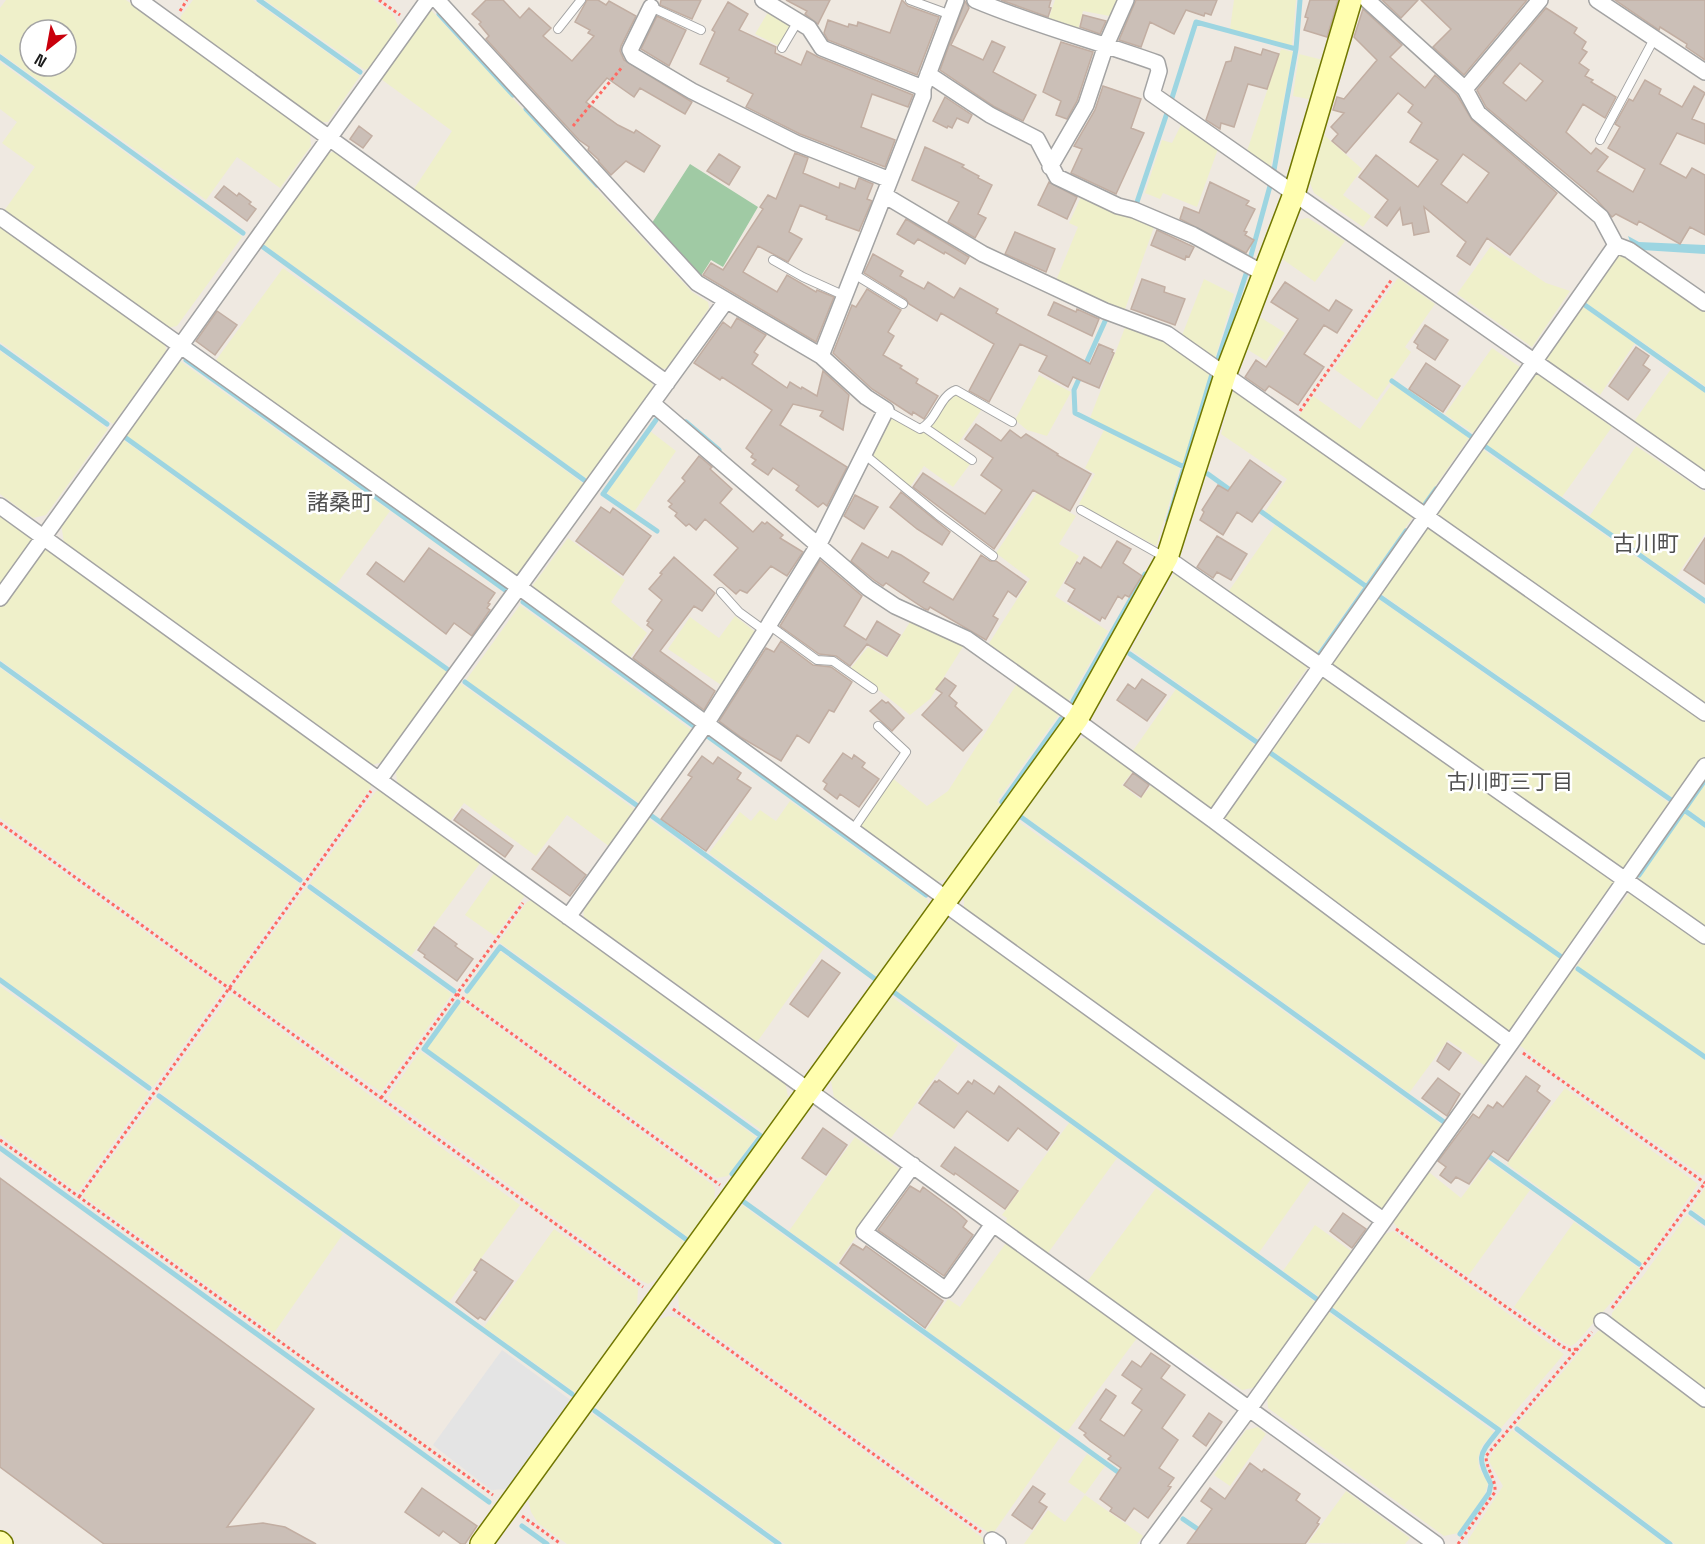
<svg xmlns="http://www.w3.org/2000/svg" width="1705" height="1544" font-family="'Space Grotesk','Noto Sans JP',sans-serif">
<style>
.farmland{fill:#eff0ca;fill-rule:evenodd}
.cemetery{fill:#a0caa4}
.parking{fill:#e4e4e4}
.water{fill:#9dd5e1}
.lines{fill:none;stroke-linecap:round;stroke-linejoin:round}
.stream{stroke:#9dd5e1;stroke-width:5}
.building{fill:#cbbfb7;stroke:#c2aea2;stroke-width:1.5;fill-rule:evenodd}
.lane-casing{stroke:#a3a3a3;stroke-width:10}
.street-casing{stroke:#a3a3a3;stroke-width:18}
.secondary-casing{stroke:#717700;stroke-width:24}
.path{stroke:#ff6962;stroke-width:3;stroke-dasharray:3 3;stroke-linecap:butt}
.lane{stroke:#fff;stroke-width:8}
.street{stroke:#fff;stroke-width:15}
.secondary{stroke:#fffeaf;stroke-width:21}
.labels{text-anchor:middle;dominant-baseline:central;stroke-width:5;stroke-linejoin:round;paint-order:stroke}
.neighbourhood-label{font-size:21px;fill:#4f4f4f;stroke:#fff}
.quarter-label{font-size:22px;fill:#4f4f4f;stroke:#fff}
</style>
<rect width="100%" height="100%" fill="#efe9e1"/>
<!-- farmland -->
<path class="farmland" d="M6,0H126L310,132L311,146L280,188L237,157L206,200L0,53V8ZM30,30H66V66H30Z
M193,0H253L360,76L328,122H318L180,22L181,16Z
M265,0H373L393,14L399,28L369,68L365,70Z
M1055,0H1123L1115,17L1083,11L1077,33L1047,24Z
M1234,0H1296L1292,46L1230,29Z
M770,9L793,23L779,46L755,34Z
M431,10L692,292L708,302L709,308L667,368L657,370L412,192L452,131L381,79Z
M1281,49L1293,52L1270,170L1246,154Z
M1299,54L1323,60L1313,100L1293,96Z
M0,62L242,237L177,326L167,328L4,211L35,167L2,143L17,122L0,109Z
M1182,123L1219,146L1197,207L1163,193L1160,199L1145,193L1162,140L1172,143Z
M1323,134L1362,169L1343,195L1371,216L1363,227L1314,193L1310,183Z
M337,151L652,378L653,388L587,479L262,243L325,154Z
M1082,195L1154,227L1123,315L1055,283L1078,227L1069,223Z
M1308,218L1345,241L1315,282L1281,258L1298,220Z
M0,223L165,342L166,351L113,424L0,342Z
M1491,246L1546,283L1570,291L1532,347L1457,294Z
M1620,253L1705,309V386L1582,300L1615,254Z
M283,268L584,484L519,575L507,576L214,363Z
M1398,278L1435,304L1405,347L1411,352L1377,400L1334,369Z
M1204,279L1234,294L1214,362L1181,338Z
M1579,304L1635,343L1600,395L1578,379L1575,381L1547,362L1546,355Z
M1257,315L1285,333L1266,361L1245,348Z
M1126,325L1166,338L1210,372L1183,464L1090,418Z
M1492,348L1520,367L1473,433L1445,414Z
M0,351L108,429L46,515L33,518L0,494Z
M180,361L390,511L336,585L125,435Z
M1671,369L1705,393V473L1633,423Z
M1531,374H1538L1612,427L1562,497L1483,443Z
M1039,375L1071,392L1047,436L1027,430L1015,420Z
M1392,384L1469,438L1420,508L1296,420L1313,396L1360,429Z
M1239,390L1415,514L1366,583L1265,512L1287,479L1221,434L1232,392Z
M956,394L982,409L957,445L932,429L931,424L950,398Z
M892,416L922,432L927,433L970,464L953,487L924,466L910,487L874,457L873,449Z
M1104,430L1180,468L1156,546L1079,504L1095,474L1085,468Z
M650,431L676,451L634,512L607,493Z
M122,439L447,672L382,762L372,765L64,543L61,523Z
M1636,446L1705,492V534L1676,577L1589,517Z
M1479,447L1705,605V708L1435,518L1434,512Z
M1037,493L1076,516L1059,544L1079,556L1055,596L1108,631L1067,703L988,645L1030,579L996,553Z
M0,512L35,538L0,587Z
M1429,524L1705,717V760L1676,800L1377,591Z
M1275,525L1363,587L1314,657L1226,595Z
M568,538L625,580L611,602L647,633L628,661L535,593L533,585Z
M49,549L371,783V787L304,879L0,660V606L40,552Z
M1174,574H1182L1310,664L1257,739L1131,650Z
M1374,596L1672,805L1628,868L1620,871L1330,669L1328,661Z
M520,605L694,732L642,805L466,680Z
M735,616L758,634L724,687L668,649L690,617L719,638Z
M912,619L964,645L930,699L910,715L851,668L868,647L887,658Z
M0,668L300,884L228,985L0,818Z
M1324,674L1616,879V884L1565,956L1268,748L1319,676Z
M1018,682L1060,713L997,801L1001,805L949,878L936,882L862,829L861,824L891,777L927,806L948,791Z
M460,683L637,811L610,847L567,815L536,856L464,803L450,821L397,782L396,772Z
M1176,689L1258,747L1215,810L1207,811L1130,755Z
M1092,736L1136,767L1122,785L1140,799L1155,781L1503,1046L1488,1068L1448,1040L1409,1093L1023,815L1076,740Z
M1265,752L1563,960L1512,1031L1504,1034L1223,822L1222,814Z
M1705,784V822L1687,809Z
M382,790L481,862L411,956L310,883L376,791Z
M790,801L928,900V909L877,977L709,853L740,812L751,821L760,810L776,821Z
M1684,813L1705,828V931L1638,885L1640,877Z
M646,817L825,947L757,1042L584,917L583,905Z
M1018,821L1445,1127L1386,1210H1381L964,911V896Z
M0,827L224,989L153,1087L0,977Z
M495,872L523,893L524,897L495,936L465,915Z
M306,888L452,994L381,1092L233,988Z
M1631,890L1705,943V1054L1577,966Z
M532,900L785,1082L789,1101L765,1133L499,942L527,902Z
M959,918L1313,1176L1258,1254L896,991L945,922Z
M500,951L756,1137L728,1176L717,1178L465,997Z
M1571,967L1705,1060V1174L1703,1176L1549,1069L1517,1043Z
M0,986L149,1093L78,1192L0,1135Z
M231,994L520,1205L449,1302L159,1092Z
M892,997L958,1045L891,1138L834,1097L831,1081Z
M462,1001L713,1185L715,1189L714,1205L689,1238L426,1049Z
M420,1051L686,1243L660,1277L648,1284L638,1279L388,1097Z
M1565,1088L1698,1184L1643,1264L1507,1164Z
M156,1098L343,1234L274,1333L83,1196Z
M1069,1123L1117,1158L1048,1253L1006,1222L1007,1218L1002,1215Z
M855,1137L902,1171L836,1265L789,1231Z
M1489,1161L1530,1190L1468,1276L1397,1227L1393,1222L1391,1216L1425,1169L1461,1198Z
M1156,1188L1318,1304L1257,1387L1242,1390L1191,1354L1187,1356L1087,1282Z
M1705,1188V1219L1691,1209Z
M742,1205L1061,1436L992,1535L679,1309L678,1291Z
M1687,1215L1705,1229V1392L1611,1322L1612,1313L1643,1276Z
M1574,1222L1640,1269L1576,1343L1571,1346L1564,1343L1514,1307Z
M1315,1225L1354,1253L1322,1299L1283,1271Z
M554,1229L638,1288L637,1307L576,1393L484,1327Z
M1393,1231L1564,1354L1501,1428L1331,1306L1382,1235Z
M1006,1243L1137,1338L1067,1432L926,1330L948,1299L960,1307Z
M1327,1311L1494,1432L1482,1446L1478,1458L1479,1468L1488,1483L1485,1494L1458,1533L1444,1536L1268,1408L1267,1395Z
M669,1316L682,1319L991,1544H785L595,1407L657,1320Z
M1605,1329L1705,1405V1544H1675L1517,1425L1598,1331Z
M591,1413L773,1544H567L538,1523L531,1512L528,1499Z
M1258,1427L1266,1434L1230,1486L1214,1475L1246,1430Z
M1512,1430L1665,1544H1468V1540L1503,1486L1490,1463V1458L1495,1449Z
M1087,1454L1105,1466L1085,1494L1068,1482Z
M1346,1491L1410,1538L1405,1544L1308,1543Z
M1085,1495L1143,1536L1137,1544H1024L1048,1510L1065,1522Z"/>
<!-- cemetery -->
<path class="cemetery" d="M690,164L758,207L723,267L711,260L699,279L650,226Z"/>
<!-- parking -->
<path class="parking" d="M502,1350L572,1401L510,1489L491,1490L433,1445Z"/>
<!-- water -->
<path class="water" d="M1628,236L1639,242L1705,245V254L1642,250L1631,244Z"/>
<g class="lines">
<!-- stream -->
<path class="stream" d="M259,0L360,72
M439,14L513,95
M0,57L243,233
M1171,101L1196,22L1296,49
M526,109L597,185
M1274,170L1296,49L1300,0
M1136,205L1167,113
M263,247L584,480
M1250,259L1270,186
M1582,303L1705,390
M1106,319L1074,390L1075,413L1184,467
M0,347L107,424
M1218,359L1247,271
M186,360L505,590
M1392,381L1473,438
M656,420L603,494L657,531
M686,422L719,450
M126,438L447,669
M1483,445L1705,601
M1208,474L1233,492
M1423,507L1436,489
M1256,508L1367,587
M1168,521L1212,374
M1376,594L1674,802
M523,602L695,727
M1130,654L1258,743L1261,740
M1319,655L1406,531
M0,664L300,880
M465,682L639,807
M1073,701L1145,574
M706,735L926,895
M1269,752L1563,958
M1002,802L1061,719
M1684,810L1705,825
M649,814L875,979
M1021,817L1444,1122
M1639,875L1705,780
M310,887L454,991
M1578,969L1705,1057
M0,980L149,1088
M467,991L500,947L761,1136L732,1174
M895,993L1318,1300
M458,1002L424,1049L687,1240
M159,1096L572,1394
M0,1148L489,1502
M1484,1153L1639,1264
M744,1202L1122,1475
M1691,1213L1705,1223
M1330,1309L1499,1430C1480,1454 1475,1456 1491,1484L1489,1493L1460,1534
M595,1411L779,1544
M1517,1429L1670,1544
M1183,1519L1202,1532
M522,1526L547,1544"/>
</g>
<!-- building -->
<path class="building" d="M486,0H503L520,18L529,8L551,28L543,36L572,61L594,36L588,33L590,30L575,22L587,0H598L606,5L609,1L636,16L621,46L620,51L624,60L692,102L685,114L640,88L634,97L607,78L586,102L618,125L634,133L636,130L660,146L644,172L626,161L611,175L598,161L599,160L588,150L589,147L579,140L486,39L489,36L479,24L481,22L472,14Z
M661,0H701L692,19L660,5Z
M786,0H830L818,24L805,14L807,11Z
M902,0L908,6L939,17L917,75L828,40L824,33L828,20L848,27L849,24L857,26L858,22L890,33Z
M1001,0H1051L1049,7L1051,8L1048,17Z
M1136,0H1217L1211,15L1205,13L1204,16L1186,10L1174,34L1150,22L1141,47L1119,40Z
M1310,0H1338L1327,37L1304,30L1308,18L1305,17Z
M1382,0H1418L1401,18Z
M1421,0H1527L1464,75L1433,47L1451,29Z
M1615,0H1705V60L1686,47L1687,44L1660,27L1659,30Z
M965,1L969,8L951,45L983,60L992,41L1005,47L993,72L1036,95L1023,121L995,107L940,70Z
M728,2L748,14L739,30L776,47L775,53L801,65L807,51L818,57L913,95L908,107L872,94L861,127L895,140L885,167L800,134L746,107L753,94L727,81L729,78L700,64L715,32L712,30Z
M1546,8L1577,28L1574,33L1586,42L1582,49L1587,52L1579,63L1589,70L1585,76L1593,80L1591,82L1616,97L1605,118L1583,104L1566,132L1591,154L1596,148L1608,157L1597,171L1633,192L1645,169L1608,148L1620,127L1615,124L1629,99L1633,101L1645,80L1661,89L1659,94L1682,107L1694,86L1705,93L1692,119L1705,124V144L1677,133L1660,164L1686,178L1692,168L1705,175V235L1690,227L1680,244L1639,221L1637,225L1616,214L1612,217L1596,199L1486,107L1477,90ZM1520,63L1543,81L1526,101L1503,83Z
M1363,9L1402,45L1390,57L1425,88L1435,75L1457,95L1472,120L1557,193L1510,255L1487,238L1470,265L1457,256L1466,242L1424,207L1429,232L1414,235L1412,223L1403,225L1400,208L1387,226L1375,217L1388,200L1359,177L1376,155L1418,187L1438,160L1410,142L1422,123L1408,112L1413,105L1398,93L1346,153L1332,141L1338,134L1331,127L1344,113L1333,110L1337,97L1344,99L1377,60L1354,37ZM1463,154L1489,173L1467,203L1441,184Z
M1083,15L1106,21L1100,34L1080,27Z
M657,16L686,30L669,66L641,49Z
M1061,42L1093,52L1077,101L1067,119L1056,115L1061,101L1043,92Z
M1235,47L1261,55L1263,49L1279,54L1267,89L1248,84L1234,127L1221,123L1220,129L1206,120L1226,62L1231,61Z
M1103,86L1141,99L1131,128L1144,133L1116,194L1071,173L1082,149L1074,146L1095,110Z
M945,97L972,115L968,123L957,118L952,128L948,126L947,128L933,121Z
M359,126L372,136L363,148L350,139Z
M925,147L964,165L962,167L979,176L978,178L992,185L978,214L986,218L975,238L948,222L959,202L912,180Z
M795,153L808,158L803,173L839,188L840,183L855,189L859,178L873,184L867,199L872,201L859,231L826,219L827,216L800,205L789,232L802,239L788,262L758,246L743,272L777,292L787,275L816,292L817,290L834,297L816,342L703,275L711,263L723,270L763,209L760,207L768,195L776,199Z
M719,154L740,167L729,185L707,171Z
M1049,182L1077,197L1067,219L1038,205Z
M1210,182L1249,201L1246,205L1255,209L1244,231L1247,232L1245,235L1254,240L1246,253L1180,219L1184,207L1199,213Z
M224,186L237,196L239,193L251,202L249,204L256,209L247,221L215,197Z
M906,219L969,257L965,264L945,252L944,254L918,239L914,244L897,234Z
M1157,230L1194,247L1189,257L1186,256L1185,260L1151,245Z
M1015,232L1055,249L1046,272L1005,254Z
M873,254L903,271L900,276L924,289L928,282L954,298L960,288L998,309L996,313L1090,364L1099,344L1113,350L1112,352L1114,353L1099,388L1073,377L1068,387L1039,371L1047,356L1020,344L989,402L969,391L994,344L941,313L937,321L909,304L906,299L864,273Z
M1142,279L1165,287L1164,292L1185,299L1175,325L1131,309Z
M1285,282L1329,311L1336,300L1352,310L1337,333L1324,325L1304,354L1324,367L1298,405L1269,386L1265,391L1245,377L1256,360L1266,367L1298,319L1271,302Z
M867,289L901,310L888,332L894,336L883,355L902,366L900,368L918,379L916,383L938,396L924,419L913,412L912,415L872,389L833,353L852,305L856,307Z
M1054,302L1076,312L1077,309L1099,319L1092,336L1048,315Z
M217,311L237,325L215,355L196,341Z
M737,318L766,335L754,352L758,355L752,364L787,388L790,382L801,389L802,387L817,396L823,371L849,395L843,430L820,416L823,411L793,404L780,425L847,467L827,506L823,503L818,507L796,490L799,486L773,468L768,475L752,464L756,460L751,457L753,454L746,448L772,410L722,377L720,380L694,363L723,322L731,328Z
M1425,325L1448,340L1435,360L1417,348L1418,345L1414,342Z
M1636,347L1649,356L1643,365L1650,370L1628,400L1609,386Z
M1426,363L1460,386L1443,412L1409,389Z
M976,424L1001,441L1010,430L1021,438L1026,434L1058,454L1057,455L1091,474L1070,511L1033,490L994,549L913,487L923,473L985,514L1002,490L981,475L993,458L965,439Z
M699,456L712,467L710,469L732,489L720,503L753,532L762,522L765,524L767,522L783,535L780,538L803,552L787,576L771,566L747,593L740,590L736,594L714,575L738,548L705,519L696,530L689,524L686,526L675,516L677,513L669,507L672,504L668,501L685,481L682,478Z
M1250,460L1281,482L1252,522L1237,512L1223,535L1200,520L1204,512L1202,510L1218,485L1228,491Z
M901,492L950,532L942,545L917,529L890,507Z
M855,495L878,507L864,529L844,516Z
M601,507L610,513L613,508L651,536L623,575L576,541Z
M1217,536L1247,554L1231,580L1217,572L1213,578L1197,567Z
M1705,538V584L1684,570Z
M1117,541L1131,549L1123,563L1142,576L1129,597L1125,595L1122,599L1118,596L1105,619L1102,617L1100,621L1068,601L1075,589L1065,583L1077,562L1080,564L1084,557L1101,568Z
M862,543L888,558L892,551L901,555L929,573L923,582L953,600L981,555L990,561H996L1026,582L1016,597L1008,591L993,616L998,619L986,640L930,607L928,610L925,609L886,583L883,586L874,580L851,561Z
M429,548L495,593L488,603L490,604L487,608L490,610L472,636L454,623L446,634L367,574L376,562L404,582Z
M674,557L715,593L702,611L694,606L660,651L715,691L704,710L633,658L653,630L647,625L649,622L647,621L662,600L649,589L662,574L660,573Z
M820,560L862,596L844,626L866,640L877,621L900,635L887,656L867,644L850,666L836,656L819,654L780,626Z
M781,641L813,665L831,667L852,682L834,712L829,710L809,743L797,735L781,761L742,738L719,721L766,648L774,652Z
M945,678L956,686L949,696L957,703L955,706L982,730L963,751L922,715L942,693L936,689Z
M1142,679L1166,695L1147,721L1117,700L1128,684L1135,689Z
M882,700L886,703L888,702L904,718L892,731L870,711Z
M843,753L852,759L854,755L865,763L862,767L879,779L859,807L840,794L837,799L824,789L827,784L823,781Z
M702,756L713,764L718,757L741,773L737,779L751,788L706,851L661,819L692,777L688,775Z
M1133,773L1149,785L1141,797L1124,785Z
M462,809L513,846L505,857L454,820Z
M549,846L586,875L570,896L532,869Z
M434,927L457,944L455,946L473,959L457,981L424,957L425,955L418,950Z
M822,960L840,973L808,1017L790,1004Z
M1447,1043L1461,1053L1449,1070L1437,1061Z
M1526,1076L1540,1086L1537,1091L1550,1101L1508,1161L1493,1151L1469,1184L1456,1177L1451,1183L1440,1175L1446,1167L1438,1161L1473,1114L1479,1118L1488,1105L1493,1108L1497,1102L1503,1107Z
M1438,1078L1460,1094L1447,1116L1422,1098Z
M939,1080L958,1094L968,1081L972,1084L974,1080L994,1094L999,1086L1059,1133L1047,1150L1018,1128L1008,1141L967,1111L954,1128L919,1103L935,1081L937,1082Z
M823,1128L847,1145L826,1175L802,1158Z
M955,1147L1018,1191L1005,1209L955,1173L954,1175L941,1166Z
M0,1178L314,1409L227,1527L263,1523L285,1527L316,1544H104L0,1467Z
M910,1186L920,1192L923,1187L957,1212L967,1221L963,1227L973,1235L944,1276L878,1230Z
M1343,1213L1366,1229L1352,1248L1330,1231Z
M853,1244L863,1250L866,1246L943,1301L925,1328L840,1263Z
M481,1259L513,1281L485,1320L480,1317L478,1319L456,1302L477,1272L474,1270Z
M1151,1353L1170,1366L1161,1378L1185,1395L1162,1428L1178,1440L1159,1468L1174,1478L1168,1486L1171,1487L1148,1518L1134,1508L1125,1521L1110,1511L1112,1508L1100,1499L1121,1468L1108,1459L1111,1456L1090,1441L1084,1435L1086,1433L1079,1428L1106,1389L1116,1396L1100,1420L1124,1436L1142,1410L1132,1403L1142,1389L1122,1375L1132,1361L1141,1367Z
M1209,1413L1222,1422L1206,1446L1193,1436Z
M1250,1463L1262,1472L1264,1469L1300,1494L1296,1500L1320,1518L1317,1523L1319,1524L1305,1544H1187L1212,1509L1201,1501L1210,1488L1225,1499Z
M1033,1486L1045,1494L1039,1502L1047,1507L1032,1529L1012,1515Z
M422,1488L477,1526L465,1544H461L443,1531L439,1536L405,1512Z"/>
<g class="lines">
<defs>
<path id="lane" d="M910,0L951,15
M651,7L701,30
M558,29L581,0
M782,48L798,21
M1600,140L1654,39
M773,260L803,277L845,296
M854,274L903,304
M886,410L920,429C937,421 939,396 956,390L1012,422
M924,427L972,460
M864,454L938,515L993,556
M1081,510L1166,558
M721,592L739,612L765,631
M769,625L817,660L833,661L873,689
M852,831L906,752L878,726"/>
<path id="street" d="M139,0L667,383
M437,0L697,283L821,356
M763,0L809,28L822,48L923,88
M975,0C1034,25 1096,41 1157,63L1159,71L1152,94L1705,481
M1367,0L1465,89L1478,113L1601,217L1616,245L1629,250L1705,303
M1597,0L1705,72
M651,7L630,50L633,56L692,91L796,143L890,180
M928,74L990,115L1037,139L1057,177L1118,206L1134,210L1193,235L1263,273
M1465,89L1540,0
M1050,167L1086,105L1106,45L1126,0
M884,195L983,254L1105,311L1167,334L1705,713
M0,217L519,587L948,900
M652,403L868,588L895,606L967,639L1078,718
M0,506L1436,1544
M1167,558L1705,936
M0,598L428,0
M1076,720L1213,820L1511,1043
M379,780L726,301
M1213,820L1616,245
M945,904L1383,1220
M568,917L706,724L765,631L819,544L886,410L866,397L821,356L923,96V88L956,0
M913,1165L864,1232L946,1290L993,1224
M1602,1321L1705,1399
M992,1540L998,1544
M1149,1544L1249,1409L1511,1043L1705,766"/>
<path id="secondary" d="M0,1542L2,1544
M481,1544L1078,718L1167,558L1225,375L1294,194L1351,0"/>
</defs>
<!-- lane casing -->
<use href="#lane" class="lane-casing"/>
<!-- street casing -->
<use href="#street" class="street-casing"/>
<!-- secondary casing -->
<use href="#secondary" class="secondary-casing"/>
<!-- path -->
<path class="path" d="M379,0L400,15
M180,11L187,0
M573,126L623,66
M1300,411L1392,279
M0,823L643,1287
M457,994L720,1185
M1523,1053L1705,1183
M381,1098L523,903
M0,1140L493,1495
M79,1197L371,791
M1396,1229L1563,1347L1570,1350L1576,1349
M1612,1308L1705,1183
M673,1309L981,1532
M522,1516L561,1544
M1458,1544L1495,1492C1496,1478 1486,1469 1486,1456L1592,1332"/>
<!-- lane -->
<use href="#lane" class="lane"/>
<!-- street -->
<use href="#street" class="street"/>
<!-- secondary -->
<use href="#secondary" class="secondary"/>
</g>
<g class="labels">
<!-- neighbourhood labels -->
<g class="neighbourhood-label">
<text x="1510" y="781">古川町三丁目</text>
</g>
<!-- quarter labels -->
<g class="quarter-label">
<text x="340" y="502">諸桑町</text>
<text x="1646" y="543">古川町</text>
</g>
</g>
<!-- north arrow -->
<g transform="translate(48 48) rotate(211)"><circle r="28" fill="#ffffff" stroke="#a4a4a4" stroke-width="1.5"/>
<path d="M0-4.5L10 22L0 15L-10 22Z" fill="#c9000c"/>
<text y="-9" font-size="16" font-weight="bold" text-anchor="middle" fill="#1c1c1c">N</text>
</g>
</svg>
